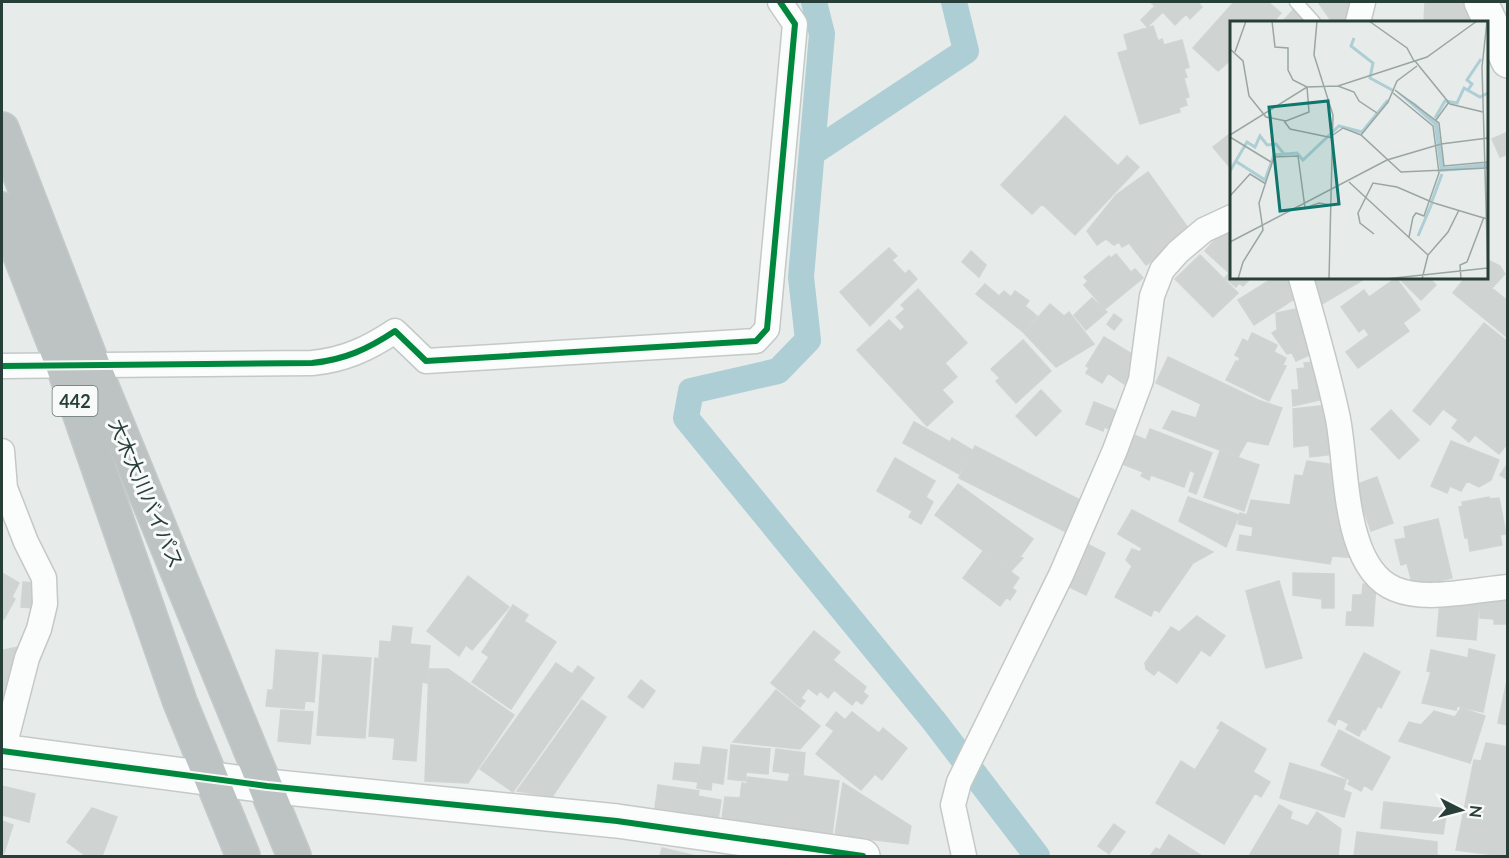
<svg xmlns="http://www.w3.org/2000/svg" width="1509" height="858" font-family="Lato,'Noto Sans JP',sans-serif">
<style>
.lines{fill:none;stroke-linecap:round;stroke-linejoin:round}
.canal{stroke:#aeced5;stroke-width:26}
.building{fill:#cfd3d2;stroke:#d0d5d3;stroke-width:1.5}
.lane-casing{stroke:#c4c9c7;stroke-width:15}
.street-casing{stroke:#c4c9c7;stroke-width:27}
.secondary-casing{stroke:#c5cac8;stroke-width:36}
.highway-casing{stroke:#c3cac9;stroke-width:36}
.lane{stroke:#fbfcfc;stroke-width:12}
.street{stroke:#fbfcfc;stroke-width:24}
.secondary{stroke:#fbfcfc;stroke-width:33}
.highway{stroke:#bcc3c2;stroke-width:33}
.cycleway-casing{stroke:#f7faf9;stroke-width:10}
.cycleway{stroke:#00873e;stroke-width:6}
.labels{text-anchor:middle;dominant-baseline:central;stroke-width:6;stroke-linejoin:round;paint-order:stroke}
.shield{fill:#f7faf9;stroke:#657673;stroke-width:1.5}
.shield-label{font-size:18px;font-weight:bold;fill:#273e39}
.street-label{font-size:20px;fill:#273e39;stroke:#f7faf9}
.inset-river{fill:none;stroke:#aeced5;stroke-width:3}
.inset-road{fill:none;stroke:#9aa6a3;stroke-width:1.5}
.view{fill:#0f766e;fill-opacity:0.15;stroke:#0f766e;stroke-width:3}
.inset-edge{fill:none;stroke:#273e39;stroke-width:3}
</style>
<rect width="100%" height="100%" fill="#e7ecea"/>
<g class="lines">
<!-- canal -->
<path class="canal" d="M814,2L822,34L801,277L808,340L778,371L691,391L686,418L934,721L1037,856
M812,153L966,51L954,2"/>
</g>
<!-- building -->
<path class="building" d="M1150,2H1201L1199,4L1202,7L1190,19L1186,14L1175,25L1163,12L1147,27L1141,20L1155,6Z
M1234,2H1268L1281,13L1273,22H1232V59L1218,71L1193,48Z
M1318,2H1352L1349,4L1354,11L1351,19L1345,22H1332Z
M1425,2H1469V22H1424Z
M1295,8L1304,22H1282Z
M1153,26L1158,41L1162,39L1164,45L1182,40L1189,67L1184,69L1187,77L1184,78L1189,97L1185,98L1187,105L1179,108L1180,112L1140,124L1118,53L1128,50L1124,35Z
M1065,116L1118,166L1127,156L1139,167L1075,235L1042,204L1032,214L1001,185Z
M1232,132V170L1213,147Z
M1508,132V154L1500,157L1492,139Z
M1148,172L1191,232L1146,265L1129,243L1122,247L1119,242L1114,245L1106,239L1097,245L1087,231L1116,195Z
M1232,226V278H1251L1243,286L1239,283L1236,287L1225,278L1229,273L1205,251L1225,228Z
M889,248L897,256L892,260L905,274L909,270L917,279L870,326L840,292Z
M971,251L986,265L979,277L962,262Z
M1116,254L1131,272L1135,269L1143,278L1105,309L1084,285L1088,281L1084,277L1109,256L1111,258Z
M1200,255L1238,293L1213,317L1175,279Z
M1486,259L1500,266L1505,274L1492,288L1481,278H1486Z
M1273,278H1287L1299,296L1254,325L1238,300Z
M1314,278H1366L1322,304L1310,285L1316,281Z
M1396,278L1420,310L1403,323L1409,331L1358,368L1346,352L1369,335L1364,328L1359,332L1341,307L1364,290L1369,297Z
M1404,278H1429L1436,285L1421,300L1401,280Z
M1465,278H1479L1508,301V338L1453,293Z
M985,284L999,296L1004,291L1011,297L1015,291L1029,301L1025,306L1037,316L1023,332L976,294Z
M918,289L967,343L945,363L957,377L942,390L953,402L927,426L857,350L889,320L900,331L905,327L896,317L905,309L901,305Z
M1092,298L1107,312L1086,330L1074,315Z
M1050,304L1064,316L1069,312L1094,344L1056,367L1024,333Z
M1300,308L1318,351L1296,361L1292,353L1287,354L1272,333L1277,330L1276,313Z
M1114,314L1122,320L1114,330L1107,324Z
M1484,323L1508,342V443L1499,454L1475,435L1469,442L1452,428L1458,420L1443,409L1430,425L1413,411Z
M1252,333L1277,345L1274,352L1286,358L1283,365L1286,366L1269,401L1226,380L1236,361L1238,362L1240,358L1235,355L1243,339L1248,342Z
M1104,337L1140,359L1124,384L1108,373L1102,383L1086,373L1089,368L1086,366Z
M1023,340L1051,371L1016,403L996,381L1000,378L991,369Z
M1168,357L1258,400L1282,408L1268,445L1247,441L1238,457L1163,428L1172,411L1196,418L1201,404L1156,383Z
M1315,362L1324,399L1293,406L1292,390H1299L1297,369L1305,368L1304,363Z
M1041,390L1061,411L1036,436L1016,416Z
M1094,402L1117,411L1110,429L1104,427L1103,431L1086,424Z
M1328,405L1334,454L1310,457L1309,445L1294,447L1293,409Z
M1391,410L1419,440L1399,459L1371,429Z
M914,422L950,442L952,438L972,450L959,474L903,443Z
M1150,429L1212,453L1196,494L1189,491L1195,473L1190,470L1184,487L1151,475L1149,480L1141,476L1143,472L1120,463L1132,434L1146,440Z
M1451,441L1499,460L1491,480L1479,487L1467,481L1461,491L1450,486L1447,493L1431,486Z
M975,446L1082,501L1066,532L959,478Z
M1220,451L1259,465L1244,511L1204,497Z
M895,458L935,481L926,497L933,502L921,524L909,517L912,511L877,491Z
M1307,461L1335,465L1357,558L1332,556L1330,564L1237,550L1240,535L1252,537L1253,527L1238,524L1240,513L1247,515L1251,500L1290,505L1295,475L1303,476Z
M1508,463V480L1500,475Z
M1377,477L1393,523L1371,531L1355,485Z
M958,484L1033,539L1020,557L1023,558L1011,571L935,515Z
M1188,497L1239,515L1226,547L1179,521Z
M1489,497L1490,499L1499,498L1506,534L1500,535L1502,545L1470,551L1468,538H1465L1459,507L1463,506L1462,502Z
M1132,510L1213,552L1193,563L1159,612L1154,609L1151,616L1115,597L1132,566L1126,560L1132,549L1140,552L1142,548L1118,534Z
M1438,519L1452,578L1413,587L1407,563L1401,565L1395,540L1406,538L1404,527Z
M1085,543L1105,553L1086,595L1065,585Z
M983,551L1019,578L1012,588L1016,591L1010,600L1007,597L1000,606L963,578Z
M2,573L19,583L12,597L15,599L4,619L2,618Z
M1293,573L1334,574V608H1322V599L1293,595Z
M468,576L509,607L472,650L466,645L459,656L427,631Z
M1279,581L1302,658L1266,668L1246,591Z
M23,582L36,583L35,608L21,607Z
M1363,584L1376,585L1373,626L1346,625L1347,612H1352L1353,595H1362Z
M1480,598L1508,599V624H1494V619L1480,618Z
M1440,600L1479,604L1476,640L1437,636Z
M513,605L528,615L524,621L556,642L511,709L472,682L489,657L482,652Z
M1197,616L1225,636L1210,656L1201,650L1177,683L1158,670L1154,675L1146,669L1145,663L1171,627L1179,632Z
M393,626L412,628L410,644L430,646L427,683L422,682L416,761L393,759L395,738L369,736L375,658L379,659L380,641L391,642Z
M814,631L840,652L833,660L866,687L863,692L868,696L862,704L856,700L852,705L834,690L828,698L820,691L817,695L808,688L801,698L805,701L800,707L771,683Z
M23,646L19,656L4,650Z
M1469,649L1495,655L1483,712L1457,706L1456,710L1422,703L1431,672L1427,671L1431,650L1468,658Z
M276,650L318,653L314,702L305,701L304,709L266,706L268,690H273Z
M2,651L19,657L2,702Z
M1364,653L1400,672L1381,708L1378,706L1365,730L1363,728L1359,736L1346,729L1349,724L1338,718L1335,725L1328,721Z
M323,655L371,658L365,738L317,735Z
M556,663L572,674L578,666L594,678L513,792L480,769Z
M429,669H448L514,715L468,783L425,781Z
M1508,676V725L1498,723Z
M641,680L655,691L643,708L628,697Z
M776,690L820,726L800,749L733,742Z
M582,700L606,717L552,797L517,791Z
M1461,708L1485,716L1470,763L1399,741L1409,722L1421,725L1434,711L1455,717Z
M281,710L313,712L310,744L278,741Z
M836,712L845,720L852,712L879,733L883,728L907,748L882,780L875,774L861,790L816,754L834,731L826,725Z
M1221,722L1266,749L1253,772L1270,782L1261,797L1255,793L1224,844L1156,803L1181,761L1195,770L1220,730L1217,728Z
M1339,730L1390,757L1372,790L1364,785L1361,791L1348,784L1350,780L1321,765Z
M1486,743L1508,747V855L1503,856L1456,850L1474,760L1481,761Z
M731,745L770,749L768,774L746,772V781L728,779Z
M703,747L727,750L723,784L712,782L711,790L697,788Z
M776,749L805,753L803,775L773,771Z
M675,763L699,765L697,782L673,779Z
M1290,763L1346,780L1343,790L1351,793L1344,817L1280,798Z
M790,774L839,781L832,835L722,819L725,797L740,798L742,783L747,784L748,777L788,782Z
M843,783L911,826L908,844L835,835Z
M658,785L699,791L698,796L721,800L718,820L655,808Z
M2,786L35,794L29,822L2,815Z
M1384,802L1447,809L1443,834L1381,828Z
M1279,805L1292,812L1290,819L1308,826L1317,812L1341,829L1338,856H1249Z
M92,808L117,817L102,856H86L67,842Z
M2,821L13,825L4,853L2,852Z
M1114,824L1125,832L1109,854L1098,846Z
M1357,832L1437,842V855L1444,856H1354Z
M1169,835L1202,856H1150L1156,848L1160,850Z
M662,848L696,856H660Z"/>
<g class="lines">
<defs>
<path id="lane" d="M1296,2L1314,22"/>
<path id="street" d="M1358,22L1363,2
M1301,278C1314,323 1327,368 1337,414C1348,461 1341,567 1395,589C1426,602 1474,590 1508,587
M2,366L312,363C344,360 368,349 395,331L426,361L756,341L767,329L795,24L780,2
M2,451L5,488L26,542L44,578L45,604L39,629L27,658L3,751
M964,856L953,805L959,782L1061,575L1115,450L1141,380L1152,296L1162,270L1178,252L1204,230L1232,217"/>
<path id="secondary" d="M1481,2L1508,61
M2,751L267,786L617,821L863,856"/>
<path id="highway" d="M2,129L93,365L294,856
M2,209L63,366L180,702L243,856"/>
</defs>
<!-- lane casing -->
<use href="#lane" class="lane-casing"/>
<!-- street casing -->
<use href="#street" class="street-casing"/>
<!-- secondary casing -->
<use href="#secondary" class="secondary-casing"/>
<!-- highway casing -->
<use href="#highway" class="highway-casing"/>
<!-- lane -->
<use href="#lane" class="lane"/>
<!-- street -->
<use href="#street" class="street"/>
<!-- secondary -->
<use href="#secondary" class="secondary"/>
<!-- highway -->
<use href="#highway" class="highway"/>
<defs>
<path id="cycleway" d="M2,366L312,363C344,360 368,349 395,331L426,361L756,341L767,329L795,24L780,2
M2,751L267,786L617,821L863,856"/>
</defs>
<!-- cycleway casing -->
<use href="#cycleway" class="cycleway-casing"/>
<!-- cycleway -->
<use href="#cycleway" class="cycleway"/>
</g>
<g class="labels">
<!-- shield labels -->
<rect class="shield" x="52.5" y="386" width="45" height="30" rx="4.5"/>
<g class="shield-label">
<text x="75" y="401">442</text>
</g>
<!-- street labels -->
<g class="street-label">
<text transform="translate(147 493) rotate(67)">大木大川バイパス</text>
</g>
</g>
<!-- overview -->
<g transform="translate(1230 21)">
<rect width="258" height="258" fill="#e7ecea"/>
<path d="M165,70L185,82L208,102L214,146L258,142V147L210,151L204,104Z" fill="#aeced5"/>
<path class="inset-river" d="M124,17L121,25L143,42L140,57L164,70M238,69L242,63L237,59L251,38M205,97L215,80L227,82L234,67L250,76L258,72M7,141L35,159L44,134L67,132L73,139L109,105L132,111L158,79M0,150L17,121L25,126L30,115L37,124L46,123L54,133M202,180L212,153M188,215L202,182"/>
<path class="inset-road" d="M87,0L84,34L103,94L99,258M139,0L177,27L184,40M257,0L252,46L258,254M0,28L13,40L19,75L36,96L56,100L79,91L77,66L63,59L58,49V27L45,26L42,0M5,31L16,0M185,40L220,83L253,91M108,65L124,71L129,80L147,92M165,69L209,102L214,145L258,141M163,72L203,105L209,152L194,195L186,192L183,196L179,216M206,99L219,81M54,100L60,108L103,117M0,114L77,66L108,65L197,36L247,0M103,114L113,107L131,114L171,151L258,147M131,114L158,81L167,60L187,45M0,116L41,141M119,161L198,234M0,175L20,153L36,163M144,213L130,202L128,192L143,162L167,166L204,182L257,198M0,221L157,139L211,123L258,117M8,258L13,241L33,209L29,182L44,136L68,135L75,187L89,182L101,184M155,258L258,247M192,258L198,234L218,211L229,189M231,258L230,244L237,241L254,196"/>
<path class="view" d="M98,80L109,183L50,190L39,86Z"/>
<rect width="258" height="258" class="inset-edge"/>
</g>
<!-- border -->
<rect width="1509" height="858" fill="none" stroke="#273e39" stroke-width="6"/>
<!-- north arrow -->
<g transform="translate(1461 810) rotate(96)" stroke="#f7faf9" stroke-width="4.5" paint-order="stroke">
<path d="M0-4.5L10 22L0 15L-10 22Z" fill="#273e39"/>
<text y="-9" font-size="16" font-weight="bold" text-anchor="middle" fill="#273e39">N</text>
</g>
</svg>
